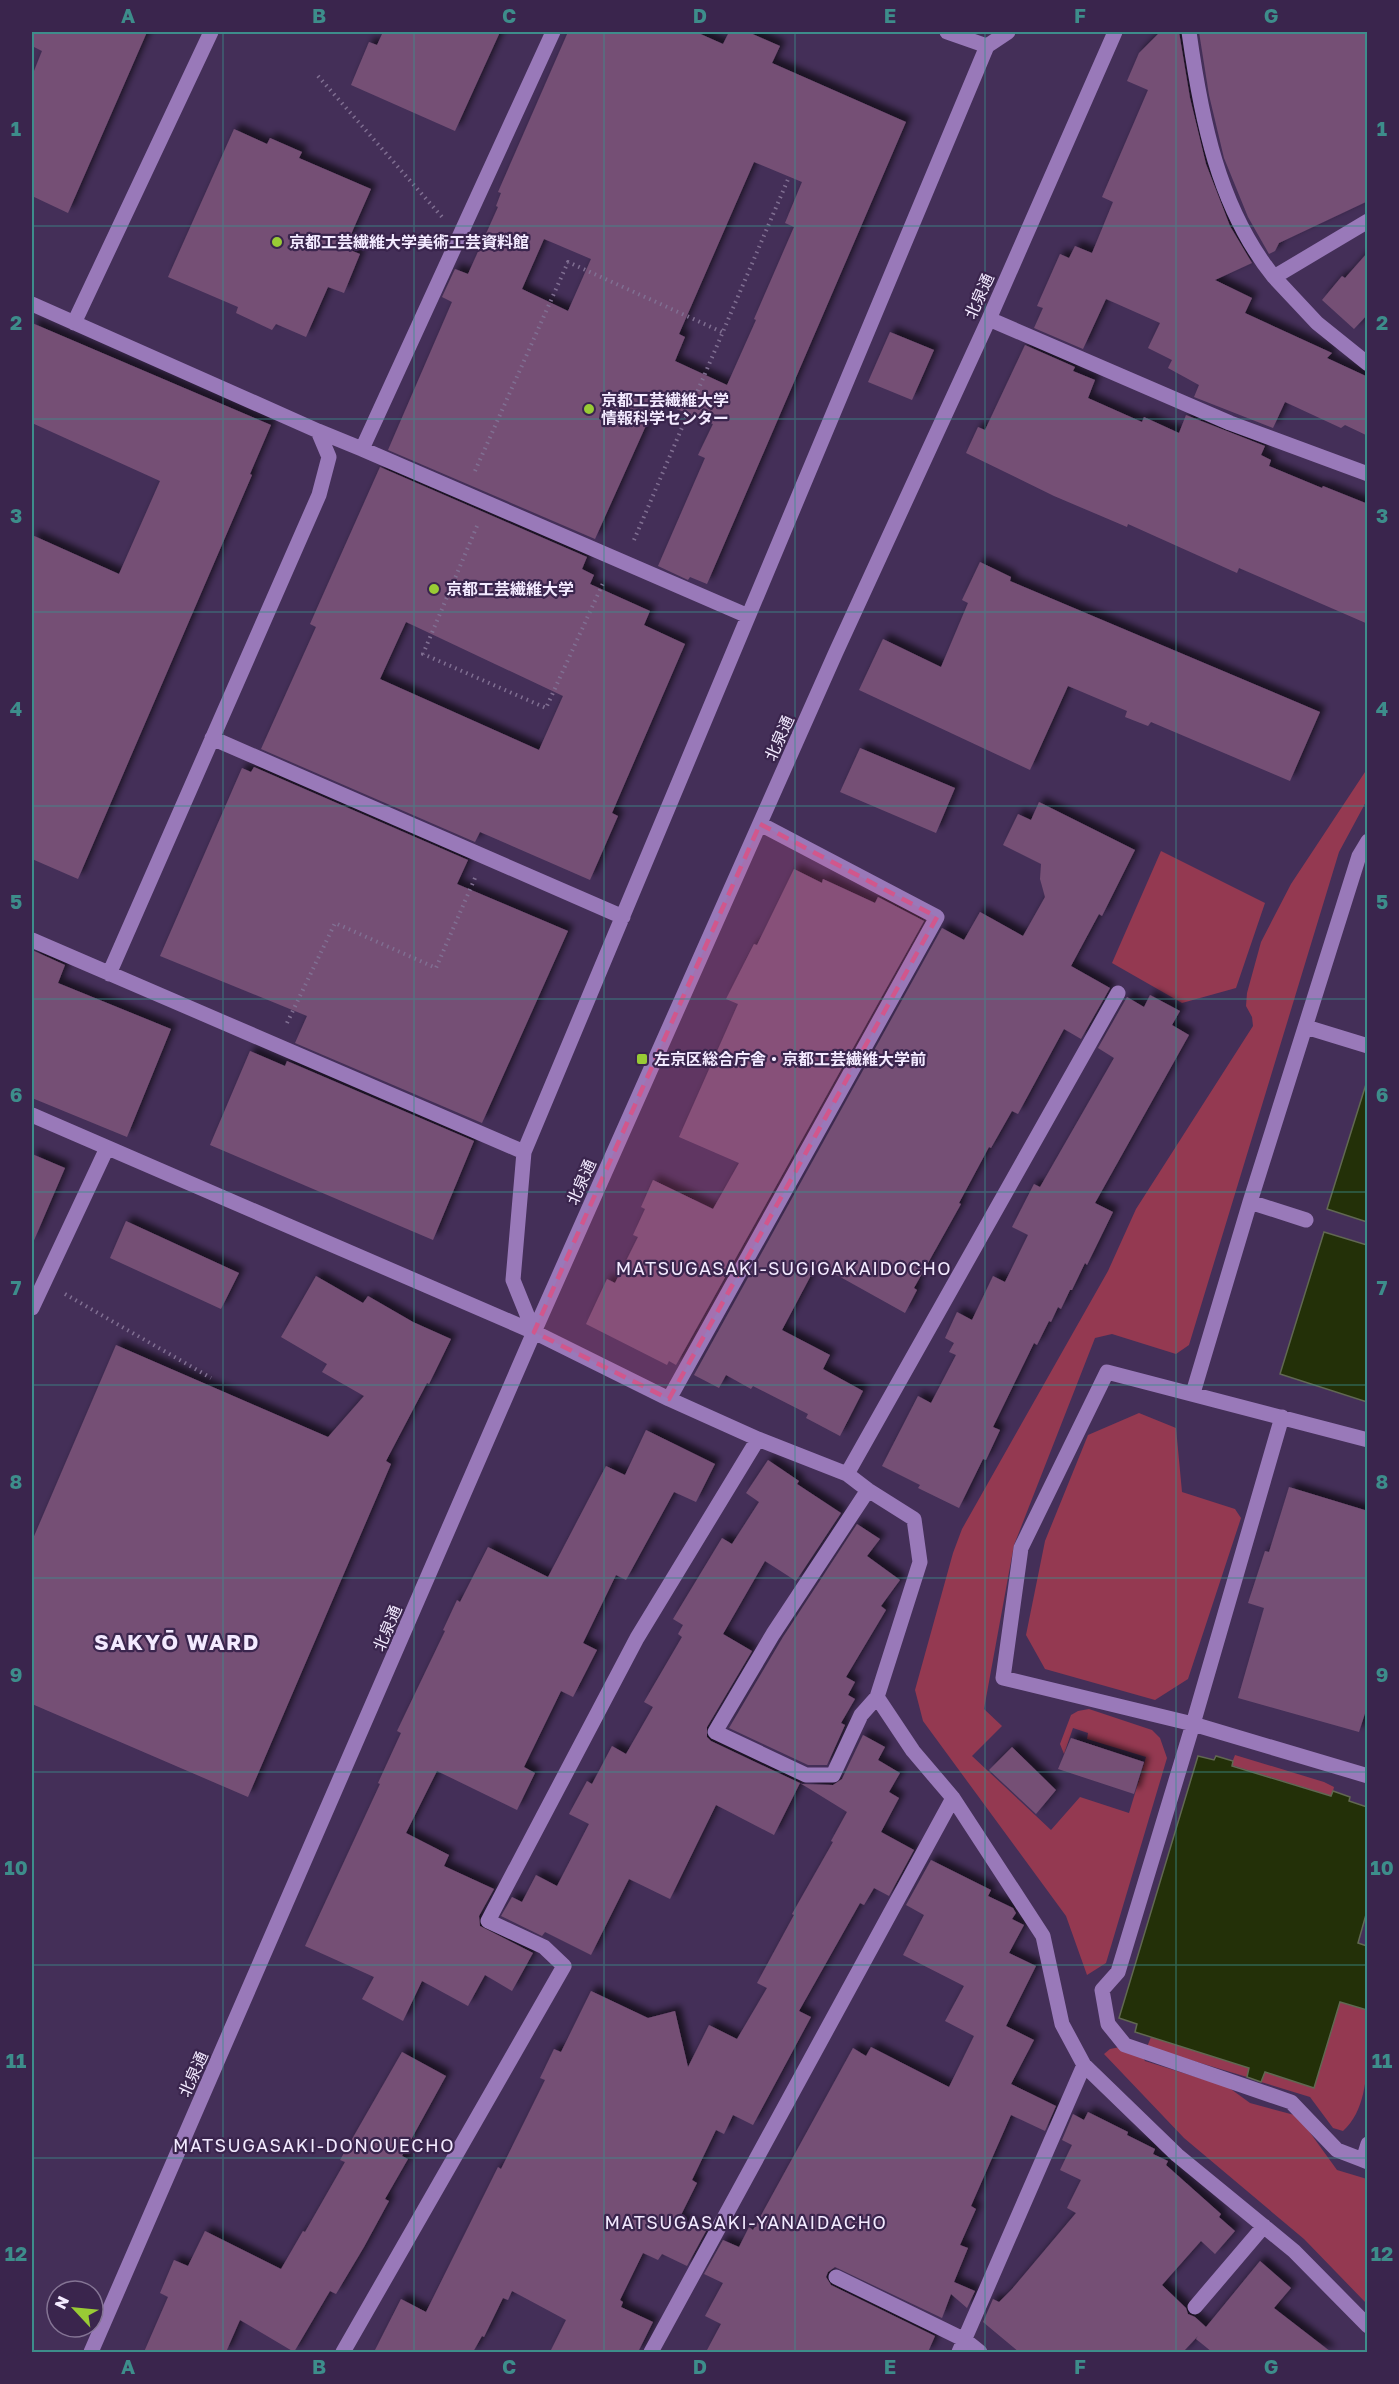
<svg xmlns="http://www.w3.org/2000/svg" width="1399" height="2384" font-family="'Golos Text','Noto Sans JP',sans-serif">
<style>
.green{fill:#943951}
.water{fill:#233008;stroke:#616852;stroke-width:1.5}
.building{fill:#755075;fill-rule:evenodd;filter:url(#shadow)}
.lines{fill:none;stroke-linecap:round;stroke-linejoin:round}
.path{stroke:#806f92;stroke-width:4;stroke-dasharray:1.5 4.5;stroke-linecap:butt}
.minor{stroke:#9979b9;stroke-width:15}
.marked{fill:#d1578c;fill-opacity:0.2;stroke:#d1578c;stroke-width:4.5;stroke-dasharray:12 8;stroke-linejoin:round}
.grid{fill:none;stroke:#3d8d8b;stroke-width:1.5;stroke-opacity:0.55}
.poi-dot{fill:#99cb35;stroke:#3a254d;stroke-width:2}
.labels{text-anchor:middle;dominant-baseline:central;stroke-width:4.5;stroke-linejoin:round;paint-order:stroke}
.poi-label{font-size:16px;font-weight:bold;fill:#f3eaff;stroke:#3a254d;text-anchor:start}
.street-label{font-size:16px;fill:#f3eaff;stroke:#3a254d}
.neighbourhood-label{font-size:18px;letter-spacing:1.5px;fill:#f3eaff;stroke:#3a254d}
.district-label{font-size:22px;font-weight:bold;letter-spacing:1.5px;fill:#f3eaff;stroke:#3a254d}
.neatline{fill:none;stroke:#3d8d8b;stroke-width:2}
.grid-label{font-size:20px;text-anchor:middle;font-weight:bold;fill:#3d8d8b}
</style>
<defs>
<filter id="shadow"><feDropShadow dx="5.5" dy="-5.5" stdDeviation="3" flood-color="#0009"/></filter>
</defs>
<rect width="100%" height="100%" fill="#442f58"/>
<!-- green -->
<path class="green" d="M1367,769V800L1339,852L1189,1345L1176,1354L1112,1334L1095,1338L1014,1545L984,1709L1002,1726L972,1756L1051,1830L1080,1797L1129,1813L1146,1757L1087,1739L1088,1733L1073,1728L1064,1754L1060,1744L1071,1715L1078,1711L1089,1709L1152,1730L1160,1738L1167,1758L1106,1963L1087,1975L1066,1916L923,1721L915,1690L953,1553L962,1529L1108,1271L1136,1209L1253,1026L1252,1017L1246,1006L1247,993L1261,942L1291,884Z
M1161,851L1265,903L1236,988L1182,1003L1112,963Z
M1139,1413L1176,1428L1182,1492L1235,1509L1241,1518L1188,1679L1155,1700L1045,1669L1026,1635L1045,1541L1088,1435Z
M1235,1755L1324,1782L1334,1787L1332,1796L1231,1765Z
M1340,2002L1367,2010C1367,2047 1373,2105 1343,2131L1333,2128L1310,2097L1261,2082L1265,2072Z
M1151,2037L1250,2068L1247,2077L1147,2047Z
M1120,2047L1141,2055L1145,2061L1228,2087L1250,2103L1298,2116L1337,2170L1367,2179V2304L1304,2239L1184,2138L1104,2054L1110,2049Z"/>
<!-- water -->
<path class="water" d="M1367,1081L1368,1222H1367L1327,1209Z
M1324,1232L1367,1245V1402L1280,1374Z
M1198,1756L1214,1760L1216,1756L1233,1761L1232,1766L1331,1796L1333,1791L1350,1797L1349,1801L1367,1807V1911L1358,1943L1367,1946V2010L1340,2002L1314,2088L1265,2072L1261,2082L1247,2077L1249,2068L1135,2032L1137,2024L1119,2018Z"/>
<!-- building -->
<path class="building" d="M32,32H147L68,213L32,196V76L42,51L32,46Z
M383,32H500L455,131L351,85L369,42L377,45Z
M568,32H696L723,44L729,32H748L780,46L772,63L906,122L707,584L690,577L688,580L658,566L705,458L698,455L713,424L657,401L595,539L388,450L452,302L442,297L455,269L468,274L498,207L496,206L501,193L498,192ZM754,162L802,182L785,223L794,227L754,319L756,320L727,385L675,361L685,337L679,334ZM544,239L591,259L568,311L522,289Z
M1160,32H1179L1190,98L1206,164L1230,226L1252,263L1215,280L1252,298L1245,313L1332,353L1327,358L1368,377V436L1345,425L1341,428L1285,402L1273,428L1194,397L1199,385L1168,368L1172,360L1148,348L1160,323L1106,299L1083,349L1034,328L1043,308L1037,306L1060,254L1069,258L1075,246L1092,253L1113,202L1102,197L1148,90L1127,81L1139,53Z
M1199,32H1368V201L1279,243L1275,251L1269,254L1248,217L1224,158L1209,95Z
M234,129L267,144L270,138L302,152L299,158L371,189L345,248L360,254L344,293L328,287L306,337L276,324L272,330L236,313L238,307L168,277Z
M1368,252V314L1354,329L1322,300L1342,276L1345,278Z
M32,323L271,425L250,474L252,475L78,879L32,859V535L119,574L160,481L32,423Z
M890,332L934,350L912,400L868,382Z
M1025,345L1075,367L1073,371L1095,380L1088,398L1142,422L1144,417L1179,433L1186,415L1265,446L1261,455L1271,460L1269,466L1322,488L1323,486L1368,504V624L1239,568L1237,573L1128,524L1127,527L1054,496L966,453L978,427L985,430Z
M380,467L587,557L582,569L594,575L590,584L650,611L644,625L685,644L612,813L618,816L590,880L480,832L475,842L261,749L316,627L310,624ZM406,622L563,696L539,750L380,679Z
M980,562L1011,577L1010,581L1320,712L1290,781L1151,722L1148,726L1125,717L1127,711L1068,686L1030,770L859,690L883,639L941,667L968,603L962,600Z
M860,748L955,788L936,833L840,792Z
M254,767L468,860L457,884L568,931L482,1123L295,1043L307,1016L160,956L242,768L251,772Z
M1039,802L1135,850L1102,916L1099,914L1071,966L1110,988L1081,1039L1064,1029L1018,1114L1012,1111L991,1148L989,1147L959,1203L961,1204L914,1288L917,1290L905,1313L817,1264L782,1330L830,1355L823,1369L863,1391L840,1436L806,1418L808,1414L753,1386L751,1389L726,1375L719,1388L694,1375L942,928L964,940L980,912L1023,936L1045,897L1040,879L1041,864L1003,845L1018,814L1031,820Z
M794,869L822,883L823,879L875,903L878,897L924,921L676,1365L669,1361L667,1365L586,1324L607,1279L615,1283L638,1237L633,1235L645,1209L641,1207L653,1180L713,1209L739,1163L679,1137L738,1004L726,999L754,944L757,945Z
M32,950L65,965L58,983L171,1029L127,1137L32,1098Z
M1150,995L1180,1011L1172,1025L1189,1035L1095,1203L1113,1212L1087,1265L1085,1263L1072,1290H1070L1061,1309L1058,1307L1051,1322L1049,1321L1037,1345L1034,1343L993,1427L1000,1430L986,1460L983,1459L959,1508L918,1488L920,1485L882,1466L918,1396L931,1403L956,1355L949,1352L954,1343L945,1338L957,1312L972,1320L993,1276L1005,1282L1028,1235L1012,1227L1034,1184L1040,1187L1114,1058L1098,1048L1127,997L1144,1007Z
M250,1051L285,1066L287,1061L474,1141L433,1240L210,1145Z
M32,1154L65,1168L32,1245Z
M126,1221L239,1273L221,1309L110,1258Z
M316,1276L363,1303L368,1296L413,1322L451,1339L429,1384L427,1383L386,1461L391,1464L248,1797L32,1704V1541L116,1345L328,1437L364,1396L322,1372L327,1364L281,1337Z
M646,1430L715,1464L696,1502L674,1492L626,1580L616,1575L583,1643L597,1650L573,1697L561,1691L524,1767L535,1773L517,1810L437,1771L406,1833L449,1855L444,1866L494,1889L479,1916L480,1926L533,1953L512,1991L485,1975L468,2006L422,1981L403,2021L362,1999L374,1977L305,1946L380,1784L378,1783L401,1733L397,1731L445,1631L443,1630L457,1600L460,1602L488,1547L548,1577L606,1466L625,1475Z
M768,1460L799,1481L797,1484L841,1513L796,1581L765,1561L723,1634L752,1651L707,1727V1737L711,1741L802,1784L833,1785L842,1779L863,1735L885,1747L878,1760L900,1773L889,1792L899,1798L881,1832L914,1850L889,1896L874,1888L864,1905L860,1903L799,2011L811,2017L753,2125L733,2115L724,2134L716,2130L692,2180L697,2183L679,2219L706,2231L687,2266L662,2254L658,2260L643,2253L620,2300L623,2302L621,2307L653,2322L638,2352H550L566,2320L512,2291L508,2300L503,2298L484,2337L482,2336L473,2352H374L401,2299L426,2312L498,2167L501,2169L545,2080L540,2078L554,2049L561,2052L591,1991L648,2018L675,2011L688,2067L709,2025L737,2039L767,1988L757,1983L794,1915L792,1914L833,1842L831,1841L847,1812L800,1783L774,1835L716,1805L670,1899L629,1879L591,1955L545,1932L542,1936L501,1916L512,1897L522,1902L536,1875L557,1886L589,1824L569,1814L587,1781L592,1784L612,1746L626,1754L653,1707L644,1702L682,1637L678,1634L683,1625L673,1619L722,1538L732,1544L759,1502L746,1493Z
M1289,1487L1368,1511V1704L1359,1732L1238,1698L1264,1608L1248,1603L1265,1551L1269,1552Z
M857,1524L880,1539L867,1556L900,1580L881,1606L886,1610L846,1677L855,1682L848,1695L855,1699L841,1723L845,1725L827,1765H808L729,1728L783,1637Z
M1071,1738L1144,1762L1134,1794L1058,1769Z
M1012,1747L1056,1790L1036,1814L989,1770Z
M931,1860L991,1890L988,1896L1013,1908L1016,1913L1012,1919L1024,1925L1009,1953L1036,1966L1006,2026L1034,2040L1011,2084L1056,2106L1045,2131L1011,2115L971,2206L976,2209L960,2245L968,2248L954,2282L975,2291L967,2308L951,2294L942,2318L835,2267L828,2272L826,2277L831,2285L935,2336L928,2352H706L721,2324L705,2316L723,2283L704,2274L723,2240L739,2247L749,2227L753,2230L853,2048L866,2056L871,2047L949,2087L974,2036L945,2021L964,1986L903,1955L924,1915L906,1905Z
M402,2052L446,2076L402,2156L408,2159L385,2199L389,2201L364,2247L336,2294L330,2291L294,2352L240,2320L226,2352H144L168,2297L160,2293L174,2260L188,2266L205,2231L281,2269L303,2231L305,2232L345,2162L340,2160Z
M1088,2112L1128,2132L1127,2135L1155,2149L1153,2154L1168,2161L1166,2165L1221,2214L1219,2217L1235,2231L1215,2254L1201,2241L1162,2285L1186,2308L1188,2314L1195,2317L1206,2327L1260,2261L1291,2288L1274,2308L1331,2352H1212L1196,2339L1198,2336L1183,2352H1019L983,2322L993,2299L999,2302L1012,2289L1076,2213L1067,2208L1081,2180L1060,2170L1072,2145L1062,2140L1073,2114L1084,2120Z"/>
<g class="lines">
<!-- path -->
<path class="path" d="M318,76L442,217
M475,471L568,262L722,332
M477,526L423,654L546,708L604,581
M634,540L789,177
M287,1023L335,923L436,968L475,878
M65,1294L211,1378"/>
<!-- minor -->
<path class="minor" d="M1189,32C1201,117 1218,208 1274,277
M987,46L1008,32
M1368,221L1274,277L1317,323L1368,364
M32,304L318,431L329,457L319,495L109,974
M989,319L1230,423L1368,474
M74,323L211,32
M318,431L362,449L553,32
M362,449L748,616
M212,738L623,917
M32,940L524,1152
M1306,1027L1368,1046
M32,1115L534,1332L669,1399L758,1439L847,1474L868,1490L914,1519L920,1562L877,1697L913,1751L953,1798L1043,1936L1062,2024L1084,2065L959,2352
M1250,1202L1306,1220
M32,1308L107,1148
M534,1332L513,1280L524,1152L987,46L947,32
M1193,1393L1250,1202L1359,856L1368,841
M669,1399L937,917L760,824
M1282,1417L1193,1724L1118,1972L1102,1990L1108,2024L1125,2045L1291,2102L1337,2150L1363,2160
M1368,1440L1107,1372L1021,1548L1003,1678L1193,1724L1368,1776
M847,1474L1118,993
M868,1490L773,1634L715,1732L806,1775H833L861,1715L877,1697
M1084,2065L1177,2155L1294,2251L1368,2326
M1368,2144L1363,2160L1368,2162
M836,2277L965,2340L980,2352
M1195,2307L1264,2226
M91,2352L534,1332L836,652L989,319L1115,32
M343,2352L564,1966L544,1947L488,1921L637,1638L758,1439
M651,2352L953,1798"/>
</g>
<!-- marked area -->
<path class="marked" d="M760,824L937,917L669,1399L534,1332Z"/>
<!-- grid -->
<path class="grid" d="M223,32V2352M414,32V2352M604,32V2352M795,32V2352M985,32V2352M1176,32V2352M32,226H1368M32,419H1368M32,612H1368M32,806H1368M32,999H1368M32,1192H1368M32,1385H1368M32,1578H1368M32,1772H1368M32,1965H1368M32,2158H1368"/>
<!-- markers -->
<g class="poi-dot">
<circle cx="277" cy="242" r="6"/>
<circle cx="589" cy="409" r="6"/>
<circle cx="434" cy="589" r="6"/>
<rect x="636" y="1053" width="12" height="12" rx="3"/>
</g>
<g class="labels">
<!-- poi labels -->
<g class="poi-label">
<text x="289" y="242">京都工芸繊維大学美術工芸資料館</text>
<text x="601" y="400">京都工芸繊維大学<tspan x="601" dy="18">情報科学センター</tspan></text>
<text x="446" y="589">京都工芸繊維大学</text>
<text x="654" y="1059">左京区総合庁舎・京都工芸繊維大学前</text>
</g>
<!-- street labels -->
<g class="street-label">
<text transform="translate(979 296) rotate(-66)">北泉通</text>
<text transform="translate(779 738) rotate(-66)">北泉通</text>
<text transform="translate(581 1182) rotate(-66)">北泉通</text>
<text transform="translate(387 1628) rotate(-67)">北泉通</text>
<text transform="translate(193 2074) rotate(-66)">北泉通</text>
</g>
<!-- neighbourhood labels -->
<g class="neighbourhood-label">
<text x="784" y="1268">MATSUGASAKI-SUGIGAKAIDOCHO</text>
<text x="314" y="2145">MATSUGASAKI-DONOUECHO</text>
<text x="746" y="2222">MATSUGASAKI-YANAIDACHO</text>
</g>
<!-- district labels -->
<g class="district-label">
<text x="177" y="1641">SAKYŌ WARD</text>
</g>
</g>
<!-- border -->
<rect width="1399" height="2384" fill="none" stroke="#3a254d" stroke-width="66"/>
<!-- north arrow -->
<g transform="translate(75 2309) rotate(296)"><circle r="28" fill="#3a254d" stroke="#847494" stroke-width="1.5"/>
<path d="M0-4.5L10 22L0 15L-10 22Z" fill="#99cb35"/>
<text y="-9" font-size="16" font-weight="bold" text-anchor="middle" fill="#f3eaff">N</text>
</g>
<rect x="33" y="33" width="1333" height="2318" class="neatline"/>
<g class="grid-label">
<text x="128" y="23">A</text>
<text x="319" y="23">B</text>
<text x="509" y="23">C</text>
<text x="700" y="23">D</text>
<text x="890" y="23">E</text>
<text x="1080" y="23">F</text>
<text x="1271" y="23">G</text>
<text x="16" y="136">1</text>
<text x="1382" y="136">1</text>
<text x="16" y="330">2</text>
<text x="1382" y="330">2</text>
<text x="16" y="523">3</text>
<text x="1382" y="523">3</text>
<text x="16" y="716">4</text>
<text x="1382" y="716">4</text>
<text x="16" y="909">5</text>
<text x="1382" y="909">5</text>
<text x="16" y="1102">6</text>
<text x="1382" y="1102">6</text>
<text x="16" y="1295">7</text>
<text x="1382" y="1295">7</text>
<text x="16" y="1489">8</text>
<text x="1382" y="1489">8</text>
<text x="16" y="1682">9</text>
<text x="1382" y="1682">9</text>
<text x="16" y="1875">10</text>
<text x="1382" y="1875">10</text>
<text x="16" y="2068">11</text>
<text x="1382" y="2068">11</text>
<text x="16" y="2261">12</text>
<text x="1382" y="2261">12</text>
<text x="128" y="2374">A</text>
<text x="319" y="2374">B</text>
<text x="509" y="2374">C</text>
<text x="700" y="2374">D</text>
<text x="890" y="2374">E</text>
<text x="1080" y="2374">F</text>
<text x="1271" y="2374">G</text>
</g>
</svg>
